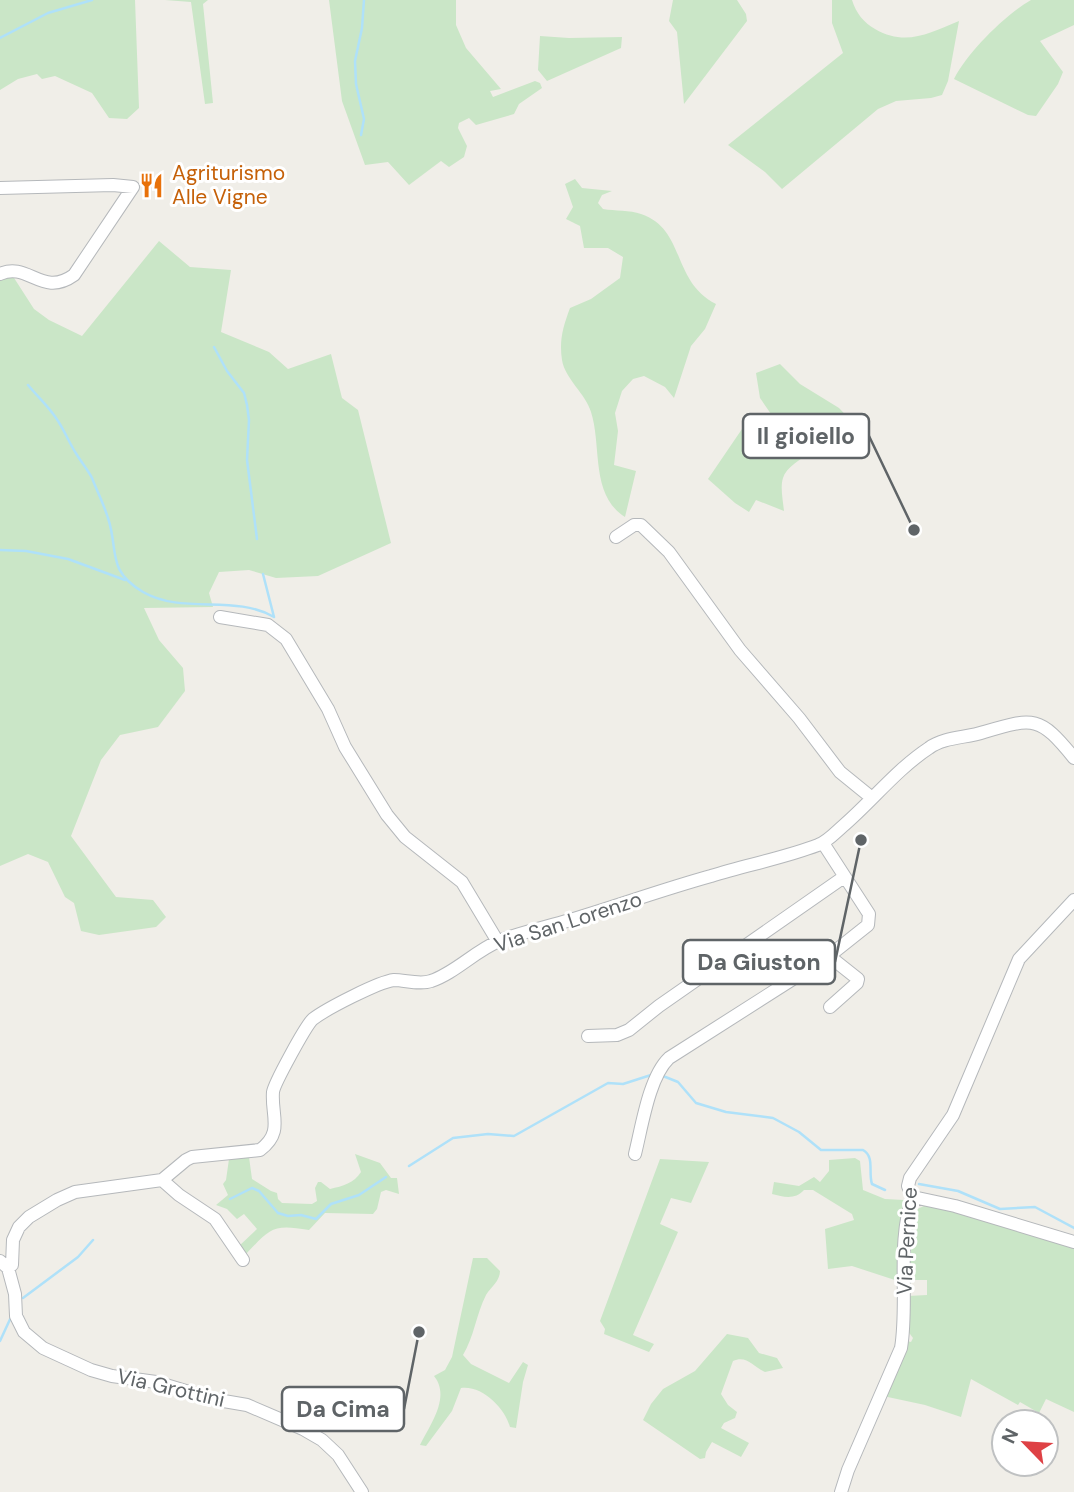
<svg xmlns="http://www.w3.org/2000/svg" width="1074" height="1492" font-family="'DM Sans',sans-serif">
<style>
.green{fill:#cae6c7}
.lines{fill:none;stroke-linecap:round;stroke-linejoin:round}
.stream{stroke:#afe1f9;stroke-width:2.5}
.minor-casing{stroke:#b5b8bb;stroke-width:14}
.minor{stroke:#fff;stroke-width:12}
.labels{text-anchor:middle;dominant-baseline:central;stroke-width:6;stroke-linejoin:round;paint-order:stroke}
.food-label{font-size:21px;fill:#c56008;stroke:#fff;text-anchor:start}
.street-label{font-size:21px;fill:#5f6467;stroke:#fff}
.leader{fill:none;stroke:#5f6467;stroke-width:2.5}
.callout-dot{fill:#5f6467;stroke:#fff;stroke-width:2.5}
.callout{fill:#fff;stroke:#5f6467;stroke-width:2.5}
.callout-label{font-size:23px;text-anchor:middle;font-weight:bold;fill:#5f6467}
</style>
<rect width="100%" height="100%" fill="#f0eee8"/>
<!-- green -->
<path class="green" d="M0,0H135L139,108L127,119L109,118L92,93L55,76L42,79L37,74L18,79L0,90Z
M165,0H208L203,4L213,103L205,104L191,2Z
M329,0H456V25L466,48L501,89L490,91L493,97L535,81L540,83L542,88L519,104L514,114L476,125L469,118L459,123L458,128L467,146L464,157L449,167L441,161L409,185L388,162L365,165L342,101Z
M673,0H737L746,14L747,21L684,104L677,32L669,21Z
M832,0H852C856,13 864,23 875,29C906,47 929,33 959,21L948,81L942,95L931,98L896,101L878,109L782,189L765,172L728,145L843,53L832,23Z
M1031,0H1074V25L1040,41L1063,72L1058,84L1036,116L1028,115L954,79C968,52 1005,15 1031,0Z
M540,36L569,38L622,37L621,48L547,81L538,70Z
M575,179L582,188L612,191L602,195L598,203L603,209C615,211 630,210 641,214C686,229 671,281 716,304L705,329L691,346L674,398L665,387L644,376L633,379L622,391L615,413L618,431L614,465L636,471L625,517C590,495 602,446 591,412C586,394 565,379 562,360C559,340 563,327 570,308L591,299L620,278L623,257L608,248H584L580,226L566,219L573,207L565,184Z
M159,241L190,267L231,270L221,332L269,352L288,369L331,354L342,398L358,410L391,543L318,576L276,578L249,570L219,572L209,593L213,607L144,608L159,640L183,668L185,691L158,727L120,735L101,760L71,836L116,897L153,900L166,917L156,927L99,935L81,931L74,903L65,897L48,862L28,854L0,866V269L7,267L34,309L49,320L82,336Z
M780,364L800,384L839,408L860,430L858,434C840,439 789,458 783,478C780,487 783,501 784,511L756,500L749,512L735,503L708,479L742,429L771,414L760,398L756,373Z
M355,1154L380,1163L391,1178H397L399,1194L386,1190L381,1192L377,1209L373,1214L325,1213L309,1230C272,1224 271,1228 246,1254L238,1247L257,1229L244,1214L237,1219L227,1209L216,1205L228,1195L223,1184L226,1180L229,1159L249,1157L252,1179L271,1191L277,1193L278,1199L282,1203L312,1204L317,1201L315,1188L318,1182H321L330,1189C343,1186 354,1183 361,1172Z
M855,1158L860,1161L863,1190L885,1199L904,1200L901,1282L852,1266L828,1269L825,1229L854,1220L852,1214L813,1190H804C795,1200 784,1197 772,1194L774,1182L799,1186L814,1177L820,1182L829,1171V1160Z
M660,1159L709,1162L691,1203L671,1198L660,1224L678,1232L633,1335L654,1344L649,1352L604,1334L605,1329L600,1321Z
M926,1205L940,1207L1074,1247V1412L1046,1399L1039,1413L1020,1402L1018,1405L971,1379L961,1417L925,1405L883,1396L907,1341L911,1342L913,1338L907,1330L908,1296L927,1295V1280H908L911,1273L908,1271L907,1261L913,1211Z
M473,1258H487L500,1271C500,1281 491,1287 486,1295C476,1315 474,1337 463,1355L471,1364L509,1383L523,1362L528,1365L523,1382L516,1428L510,1427C505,1408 482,1385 461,1388L452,1411L426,1446L420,1445C430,1425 451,1397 434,1376L445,1370L452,1357Z
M727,1334L748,1338L759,1353L777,1358L783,1368L765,1372C753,1367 747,1355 733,1361L721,1394L728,1405L737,1412L735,1418L724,1423L721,1428L749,1443L741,1457L712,1442L706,1452L705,1458L700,1459L643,1420L651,1404L663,1389L695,1371Z"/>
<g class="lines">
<!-- stream -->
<path class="stream" d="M0,38L48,13L92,0
M361,135L364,119L356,84L355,61L362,28L364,0
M214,347L227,371L244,393L247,405L249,420L247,460L257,539
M28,385C37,396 48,406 56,418C64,429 69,443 77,455C82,463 88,470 92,478C97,491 104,505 108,518C119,551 106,570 143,592C183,615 235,594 274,617
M0,550L26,551L68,559L125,580
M263,574L274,617
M663,1076L678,1082L696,1103L726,1112L773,1118L799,1132L821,1150H863C875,1157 868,1172 872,1184L885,1190
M409,1166L453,1138L488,1134L514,1136L608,1083L623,1084L651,1075
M919,1184L958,1191L1000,1209L1035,1207L1074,1228
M230,1199L252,1188L259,1191L278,1213L288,1216L301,1215L316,1219L331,1204L359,1195L386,1177
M23,1298L78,1257L93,1240
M0,1341L12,1315"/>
<defs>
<path id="minor" d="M0,188L113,185L133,187L74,275C42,298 28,261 0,274
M616,537L634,525H641L669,552L740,650L799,718L840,772L872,798
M220,617L268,625L286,639L328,709L345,747L387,815L405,837L462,882L498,942
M823,843L869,914L868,925L829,956
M588,1036L617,1035L629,1030L659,1006L844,877
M635,1154C642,1126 649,1077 669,1058L829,956L858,979L857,983L830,1007
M162,1180L179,1195L215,1219L243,1260
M913,1197L908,1186L910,1178L953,1115L1019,959L1074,900
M913,1197L955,1206L1074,1242
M0,1261L8,1268L12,1265L13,1240L19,1227L29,1217L57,1200L75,1192L162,1180L186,1160L192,1157L260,1150C284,1132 271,1116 273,1092C274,1084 306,1025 313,1019C326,1009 378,982 394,980C405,980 420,985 431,981C455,973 475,951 499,941C521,932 547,927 570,920C617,906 664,889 711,876C746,865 784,858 818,845C827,842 835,833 843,826C872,801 897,769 929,748C944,737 966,738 984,732C1034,717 1040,716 1074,758
M8,1268L15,1294L16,1316L24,1332L43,1348L91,1370L112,1376L156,1382L212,1399L247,1405L303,1429L322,1440L338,1455L362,1492
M841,1492L848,1470L901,1348C909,1301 896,1241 913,1197"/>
</defs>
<!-- minor casing -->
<use href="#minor" class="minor-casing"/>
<!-- minor -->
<use href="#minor" class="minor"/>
</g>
<!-- icons -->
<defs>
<symbol id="restaurant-bare" viewBox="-9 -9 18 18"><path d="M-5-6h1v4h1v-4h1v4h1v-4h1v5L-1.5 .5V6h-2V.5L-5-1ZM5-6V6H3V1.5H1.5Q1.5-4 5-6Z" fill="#e8710a" stroke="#fff" stroke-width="2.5" paint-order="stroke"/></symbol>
</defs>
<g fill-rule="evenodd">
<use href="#restaurant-bare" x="134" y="168" width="35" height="35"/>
</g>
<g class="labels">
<!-- food labels -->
<g class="food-label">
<text x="172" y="173">Agriturismo<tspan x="172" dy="24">Alle Vigne</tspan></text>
</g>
<!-- street labels -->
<g class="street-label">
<text transform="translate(568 922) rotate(-18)">Via San Lorenzo</text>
<text transform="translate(907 1241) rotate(-87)">Via Pernice</text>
<text transform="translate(171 1388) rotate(13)">Via Grottini</text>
</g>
</g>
<!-- callouts -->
<path class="leader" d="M914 530L869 436M861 840L835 962M419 1332L404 1409"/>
<g class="callout-dot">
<circle cx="914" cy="530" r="7"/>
<circle cx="861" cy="840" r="7"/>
<circle cx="419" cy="1332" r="7"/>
</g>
<g class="callout">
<rect x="743" y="414" width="126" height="44" rx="7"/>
<rect x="683" y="940" width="152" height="44" rx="7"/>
<rect x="282" y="1387" width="122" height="44" rx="7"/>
</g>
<g class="callout-label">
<text x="806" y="444">Il gioiello</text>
<text x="759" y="970">Da Giuston</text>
<text x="343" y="1417">Da Cima</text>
</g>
<!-- north arrow -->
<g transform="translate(1025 1443) rotate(295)"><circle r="33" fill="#ffffff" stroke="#bfc1c2" stroke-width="2"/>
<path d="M0-5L12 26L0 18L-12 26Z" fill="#de4145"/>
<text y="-10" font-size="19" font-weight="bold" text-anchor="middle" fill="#5f6467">N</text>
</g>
</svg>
